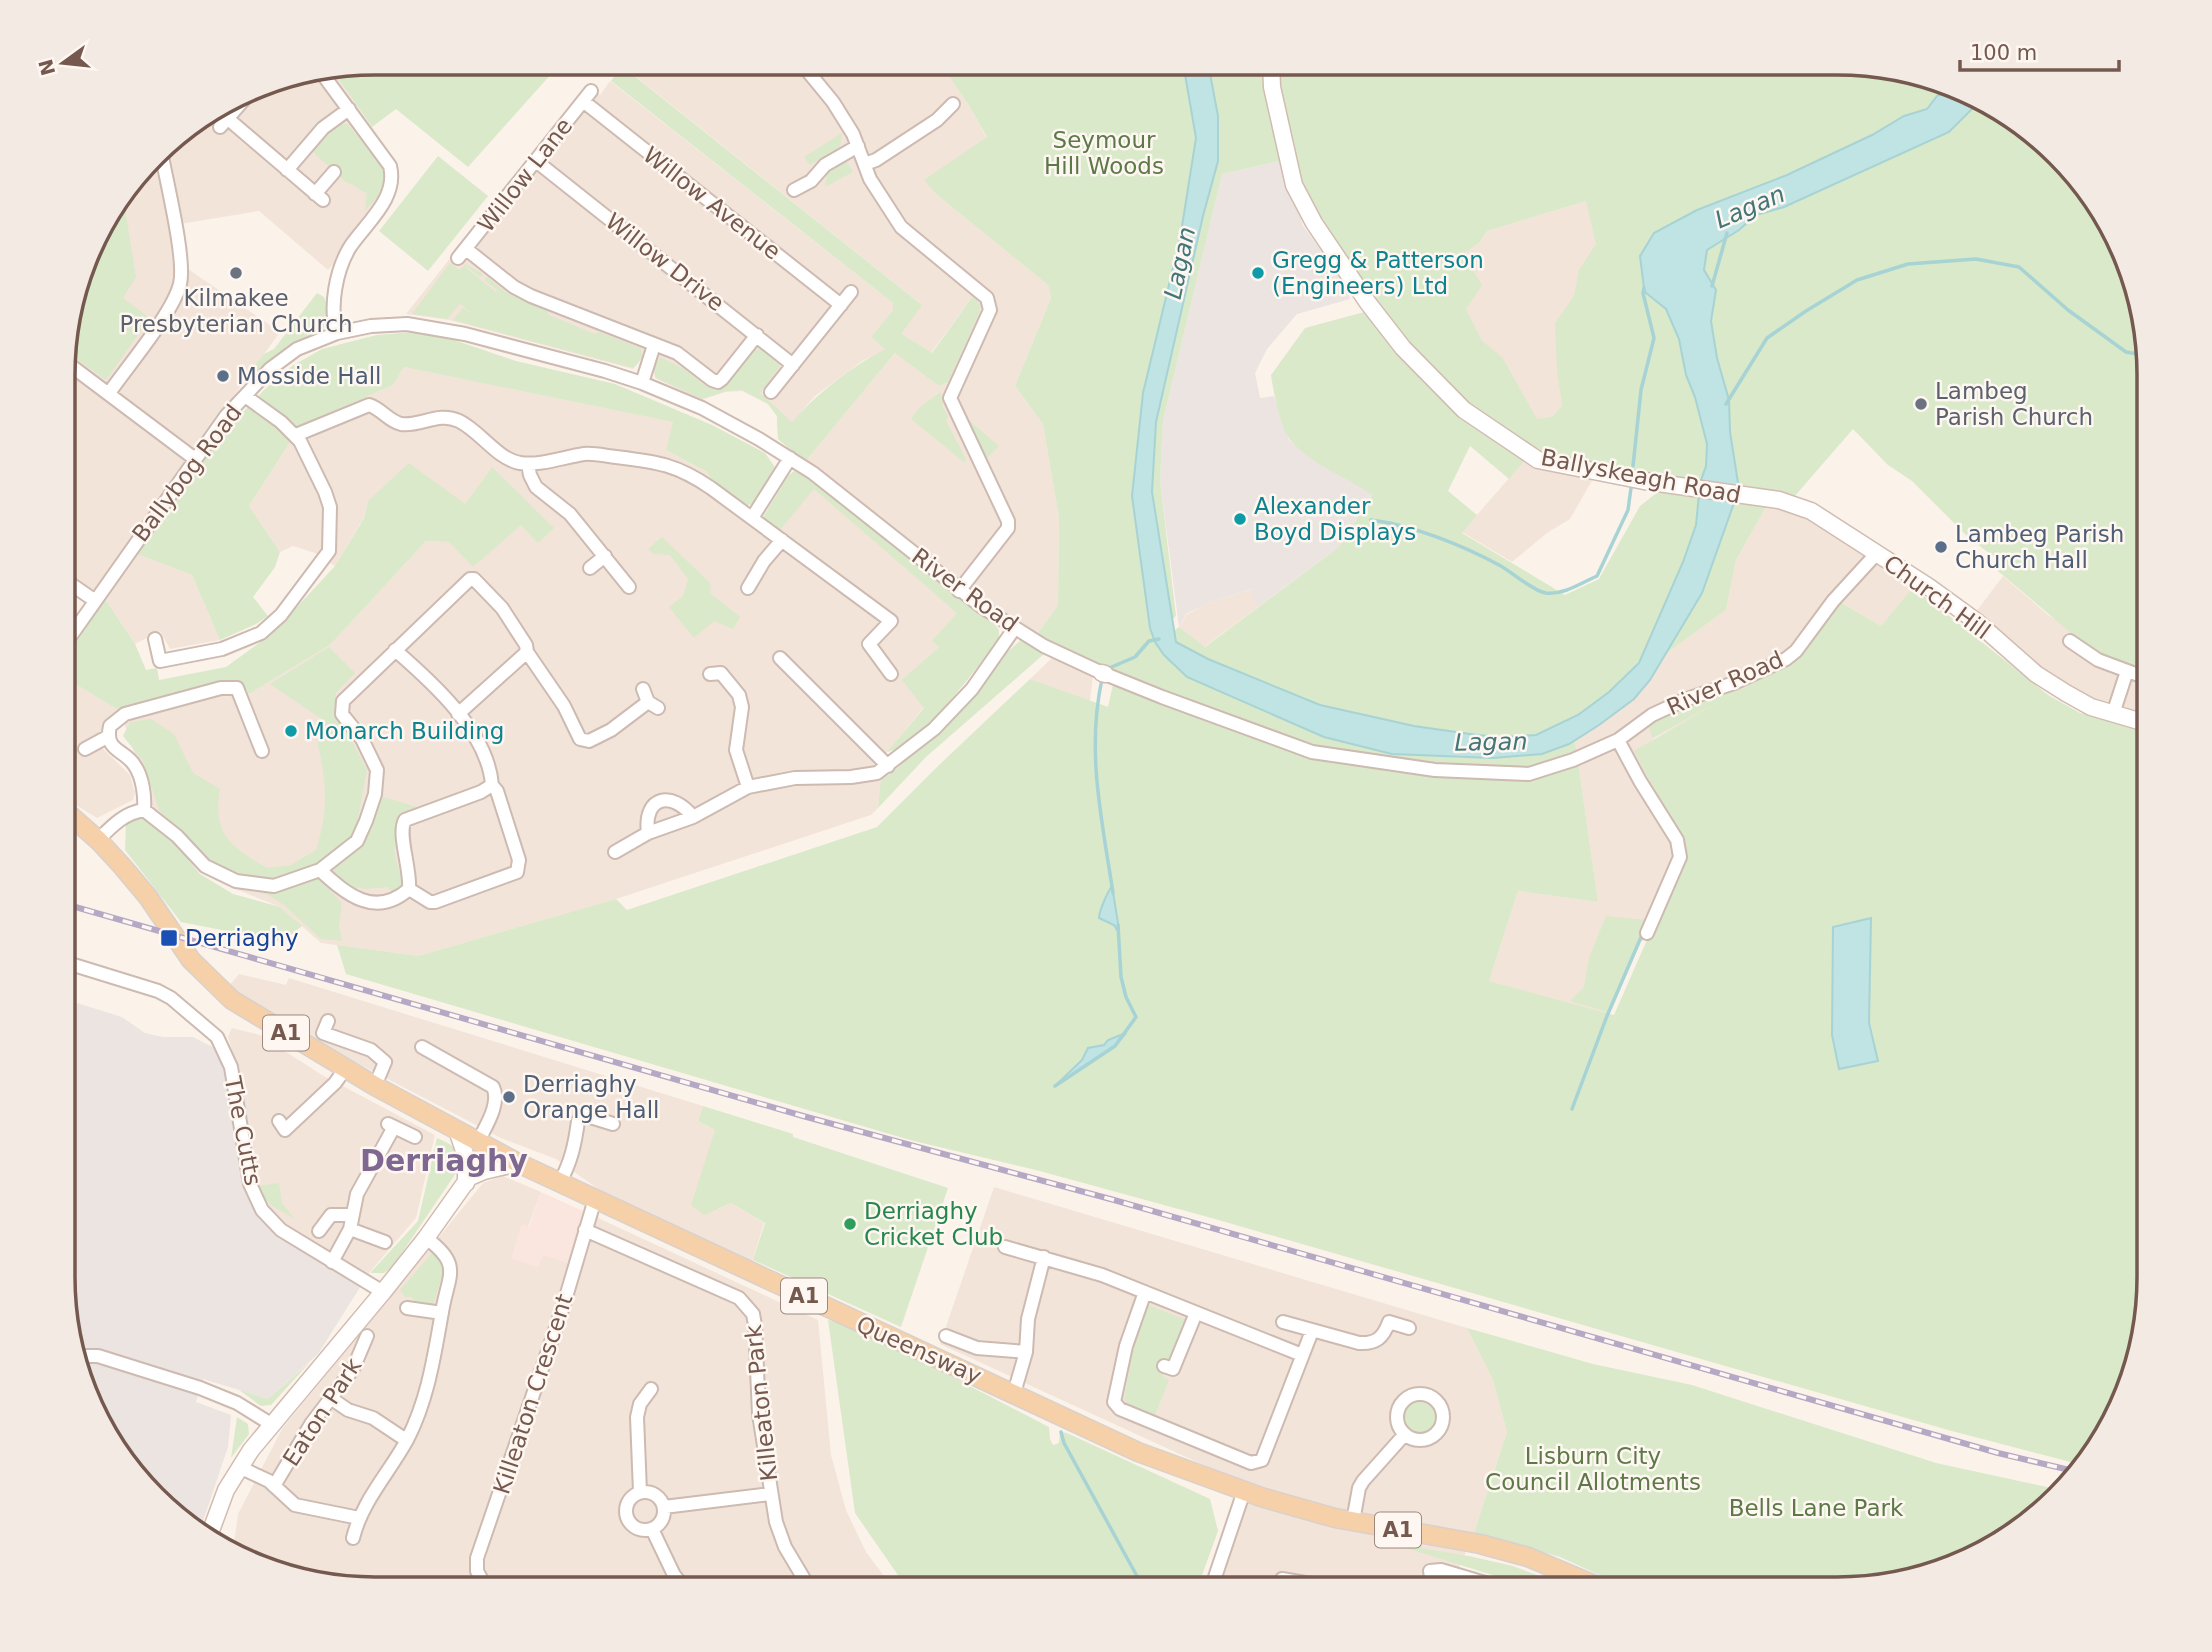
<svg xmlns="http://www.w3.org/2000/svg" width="2212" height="1652" font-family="'DejaVu Sans',sans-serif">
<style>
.residential{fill:#f3e4d9}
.commercial{fill:#fbe5df}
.industrial{fill:#ebe4e0}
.green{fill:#d9e9c9;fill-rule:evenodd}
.water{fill:#c0e3e4;stroke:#a7d3d5;stroke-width:2}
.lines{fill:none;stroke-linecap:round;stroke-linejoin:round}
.stream{stroke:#a7d3d5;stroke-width:3.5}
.street-casing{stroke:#cdbab1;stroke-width:16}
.secondary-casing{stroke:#d2bcb1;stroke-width:19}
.primary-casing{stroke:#d8d1ce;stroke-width:21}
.street{stroke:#fff;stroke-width:12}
.secondary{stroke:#fff;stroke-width:16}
.primary{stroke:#f5d0a8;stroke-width:18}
.rail-casing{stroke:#b5a8c5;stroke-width:6}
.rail{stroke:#fef7f1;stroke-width:3.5;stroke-dasharray:10;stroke-linecap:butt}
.worship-dot{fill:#6b7280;stroke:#fef7f1;stroke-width:2.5}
.culture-dot{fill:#0f9aa8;stroke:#fef7f1;stroke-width:2.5}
.service-dot{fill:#5c6f8a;stroke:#fef7f1;stroke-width:2.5}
.transit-dot{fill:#1a4fb4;stroke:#fef7f1;stroke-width:2.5}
.leisure-dot{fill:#2e9e5b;stroke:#fef7f1;stroke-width:2.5}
.labels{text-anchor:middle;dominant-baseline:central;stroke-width:5;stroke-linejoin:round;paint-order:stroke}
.shield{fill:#fef7f1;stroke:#9e8880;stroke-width:2}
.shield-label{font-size:21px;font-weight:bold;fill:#75594f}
.park-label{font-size:23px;fill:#5c7947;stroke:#fef7f1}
.street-label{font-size:23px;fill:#75594f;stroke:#fef7f1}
.culture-label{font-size:23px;fill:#0d838f;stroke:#fef7f1;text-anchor:start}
.worship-label{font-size:23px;fill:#5b616d;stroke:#fef7f1}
.service-label{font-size:23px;fill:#4e5e75;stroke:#fef7f1;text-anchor:start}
.transit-label{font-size:23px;fill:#164399;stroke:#fef7f1;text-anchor:start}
.leisure-label{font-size:23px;fill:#27864d;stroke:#fef7f1;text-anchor:start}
.water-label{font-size:24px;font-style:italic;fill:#437678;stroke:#fef7f1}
.district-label{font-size:30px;font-weight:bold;fill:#7e6790;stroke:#fef7f1}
.rim{fill:none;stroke:#75594f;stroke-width:3.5}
</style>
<rect width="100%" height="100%" fill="#fbf3ea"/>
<!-- residential -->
<path class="residential" d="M619,63H940L968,104L987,138L925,180L936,194L1048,285L1051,298L1015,386L1043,424L1059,518L1058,605L1036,636L997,607L985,617L966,603L933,641L939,647L903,680L924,707L884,756L878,808L871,815L616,899L418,956L321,943L280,907L233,888L154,811L120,711L94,740L130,775L135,793L133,800L97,818L65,798V678L120,711L242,680L249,694L330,645L426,541L449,542L492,467L465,504L368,501L364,517L335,566L315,553L293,546L280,552L249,506L301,425L393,385L404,367L674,422L666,450L707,472L711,479L780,529L818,482L805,462L896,352L939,386L948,382L980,312L973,296L931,353L905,336L902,333L921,304Z
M332,70L394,159L397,177L395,192L328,270L259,211L180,224L188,269L280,332L126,545L132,552L192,575L220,640L170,649L160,631L135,644L105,599L65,570L66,334L105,220L170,140L275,80Z
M610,81L893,303V310L871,337L886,349L862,361L815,396L778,439L777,417L774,410L768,404L742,391L726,392L703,399L690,395L655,378L653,370L655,364L642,358L633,369L449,320L406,314L587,85L600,95Z
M1617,199L1594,477L1570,519L1547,533L1512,562L1462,532L1525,460L1380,309L1479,243L1487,231L1586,201Z
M1767,505L1789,509L1814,521L1913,587L1881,626L1840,602L1794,662L1653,739L1681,839L1683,858L1647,940L1641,941L1609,1014L1489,981L1518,891L1598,902L1575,741L1634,699L1650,680L1664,655L1726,610L1736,560Z
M2003,576L2048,615L2149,675L2148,717L2087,698L2027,657L1975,613Z
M1252,589L1258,607L1204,647L1179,627L1186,615L1209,603Z
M1052,658L1093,675L1090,701L1030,679Z
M239,974L286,985L289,978L703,1106L698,1121L715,1130L718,1209L731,1203L764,1223L752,1262L608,1196L556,1159L501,1138L311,1039L228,987Z
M232,1028L260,1035L322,1075L435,1135L416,1218L369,1273L290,1231L265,1207L257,1194L247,1098L228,1037Z
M503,1176L541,1192L528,1227L522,1225L538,1267L543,1254L569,1263L583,1211L818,1320L831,1455L846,1510L866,1552L894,1589L356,1588L256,1565L233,1551L238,1514L282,1429L483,1183Z
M994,1187L1467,1328L1493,1380L1507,1432L1474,1533L1459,1568L1528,1589H1206L1245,1484L940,1344Z"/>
<!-- commercial -->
<path class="commercial" d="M541,1192L583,1211L569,1263L543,1255L538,1267L511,1259L521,1225L529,1227Z"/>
<!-- industrial -->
<path class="industrial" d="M1283,160L1303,226L1345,282L1350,299L1297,314L1267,349L1255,373L1260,398L1274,396L1289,440L1316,461L1372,494L1339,547L1258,607L1251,589L1209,603L1186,614L1179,627L1160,481L1163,421L1222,174Z
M64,999L122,1017L145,1033L163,1037H193L236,1059L247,1098L257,1194L265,1207L290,1231L369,1273L318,1354L268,1399L203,1379L196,1402L231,1415L228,1447L200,1530L170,1512L95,1415L64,1297Z"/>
<!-- green -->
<path class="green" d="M376,63H561L468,167L396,109L372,127L332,70Z
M940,63H1183L1196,138L1180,239L1143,393L1132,496L1155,642L1392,754L1493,758L1542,754L1575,741L1598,902L1518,891L1489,981L1614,1015L1683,858L1681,839L1634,751L1725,698L1652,738L1649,724L1668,711L1725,691L1742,689L1794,662L1840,602L1881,626L1913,587L2048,695L2080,713L2149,729L2148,1297L2125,1396L2082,1465L1948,1430L1215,1219L1036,1170L910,1140L346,974L337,945L418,956L616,899L627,910L877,827L938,766L1030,679L1108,707L1114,680L1052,647L926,757L878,808L881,778L890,774L943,728L966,704L1004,655L1023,638L1036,636L1058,605L1059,518L1043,424L1015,386L1051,298L1048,285L936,194L924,180L987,137L968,104Z
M1208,63H1258L1283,160L1222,174L1163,421L1160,481L1176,616L1171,621L1152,492L1156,422L1203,216L1218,161V116Z
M1276,63L1856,64L1955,87L1937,96L1927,109L1904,116L1872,135L1787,175L1697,210L1654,233L1640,256L1644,288L1646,293L1666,309L1679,339L1686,375L1695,397L1707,444L1706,466L1700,483L1696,525L1683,562L1639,663L1609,692L1578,715L1536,735L1504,737L1477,735L1414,726L1320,705L1208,659L1176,642L1174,631L1179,627L1205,647L1339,547L1372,495C1347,477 1312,465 1291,441C1281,430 1273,390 1271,375L1305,328L1368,311L1400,352L1461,416L1525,460L1509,479L1470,446L1448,491L1477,515L1462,533L1565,595L1599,579L1640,506L1658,492H1667L1669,479L1541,455L1465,405L1406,343L1380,309L1299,182ZM1586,201L1596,244L1579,270L1574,296L1555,323L1557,370L1562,406L1552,417L1537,419L1502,357L1482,341L1466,309L1482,285L1463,254L1479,243L1487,231Z
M622,66L922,305L902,333L905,336L932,353L973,296L980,305V312L948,382L939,386L895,353L805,462L778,439L777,416L768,404L742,390L726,391L703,399L656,378L654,370L660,357L684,369L707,387L721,389L727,385L755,350L761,349L780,366L760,393L792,422C819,392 849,368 885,349L871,337L893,310V303L611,81Z
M1980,101L2042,140L2117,238L2149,375V675L2090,649L1992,566L1997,559L1969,538L1912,481L1888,465L1853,429L1794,497L1784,494L1739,489L1730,432L1729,400L1717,358L1711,321L1716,290L1704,270L1707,250L1739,230L1756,215L1784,207L1949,132Z
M342,124H348C372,157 406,174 365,210L367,193C359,192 356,183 347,183L312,151L331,131Z
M842,133L840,147L810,165L804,157Z
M438,156L488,196L428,271L379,231Z
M845,159L853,172L825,187L827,172Z
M123,197L136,277L123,298L150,318L106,380L66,351V334L105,220Z
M450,263L459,270L466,264L483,274L480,277L466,266L465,267L496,292L497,290L484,280L487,277L507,293L547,311L549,315L595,334L599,332L640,348C645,355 639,364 633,368L453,320L463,308L476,317L460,304L447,319L412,314Z
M317,293L324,297C341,335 301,342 276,357C266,363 258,371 249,378L246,376L264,354L274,349Z
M414,332L448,338L516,361L615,384L712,425L765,453L777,470L757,504L747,505L711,479L707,472L666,450L673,422L404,367L393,385L301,425L249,506L280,552L275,567L253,597L268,616L256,624L220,640L192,575L137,554L200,457L264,390L292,366L322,349L349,342L377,335Z
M941,392L943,407L948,417L946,421L966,459L965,463L911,419L921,406Z
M964,416L999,446L985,460Z
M409,463L465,504L492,467L554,528L538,543L521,525L473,567L449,542L426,541L330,645L249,694L241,681L120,711L65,678V659L105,599L135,644L146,670L157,668L159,680L226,667L259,643L284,621L335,566L364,518L368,501Z
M794,471L805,472L993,622L999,630V638C978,667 920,746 887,752L924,708L902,680L939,647L932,641L957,613L814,489L780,530L763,517L788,476Z
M1735,500L1767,505L1736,560L1726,610L1664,655L1702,593Z
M662,537L710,583L711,594L740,617L733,629L714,621L694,638L669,607L683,596L688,579L670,555L654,554L648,549Z
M329,647L355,673L336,693L335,709L367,770L358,818L372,830L380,796L417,807L419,811L401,819L395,829L398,842L394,850L399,872L405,877V885L391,894L389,887L364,889L358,887L355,891L345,884L330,890L342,903L339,927L342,941L321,939L284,905L268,895L234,884L159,810L143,761L123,736L130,722L151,719L174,734L193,773L220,789C212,834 231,847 267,868L291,865L316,850C330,805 326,784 317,739L326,722L270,684Z
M138,815H144L172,840L200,874L233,894L280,907L302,926L282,942L181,922L125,850L126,822Z
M1606,916L1646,920L1640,940L1608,1012L1570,1001L1584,987L1589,958Z
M703,1106L793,1134V1137L948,1188L901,1327L753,1260L765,1223L731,1203L704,1215L691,1205L715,1130L698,1121Z
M437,1138C456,1146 463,1152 456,1173L393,1266L384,1273H370L418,1221Z
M279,1183L282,1203L295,1219C282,1211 261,1203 258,1186Z
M432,1253L438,1257L443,1272L433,1306L415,1303L412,1297H405L400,1290Z
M1148,1305L1187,1320L1171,1360L1162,1361L1163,1377L1169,1380L1155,1415L1128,1404L1124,1399L1134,1344Z
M828,1320L838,1322L954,1378L1049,1427L1050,1439L1053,1445L1059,1443L1060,1431L1069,1434L1210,1499L1218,1531L1197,1589H911L902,1581L855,1513Z
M1467,1328L1593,1364L1692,1385L1936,1463L2061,1490L1974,1557L1836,1589H1630L1560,1557L1474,1533L1507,1432L1493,1380Z
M310,1362L271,1405L261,1406L239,1390L268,1399Z
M1402 1419a17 17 0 1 1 34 0a17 17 0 1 1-34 0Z
M237,1417L248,1424L249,1434L231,1458Z
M1390,1543L1469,1556L1513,1566L1573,1589H1537Z"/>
<!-- water -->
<path class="water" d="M1183,63H1208L1218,116V161L1203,216L1156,422L1152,492L1176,642L1208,659L1320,705L1414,726L1477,735L1504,737L1536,735L1578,715L1609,692L1639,663L1683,562L1696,525L1700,483L1706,466L1707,444L1695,397L1686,375L1679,339L1666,309L1646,293L1644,288L1640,256L1654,233L1697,210L1787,175L1872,135L1904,116L1927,109L1937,96L1955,87L1980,101L1949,132L1784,207L1756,215L1739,230L1707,250L1704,270L1716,290L1711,321L1717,358L1729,400L1730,432L1739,489L1702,593L1650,680L1634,699L1599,725L1569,744L1542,754L1493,758L1392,754L1324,737L1187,677L1164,655L1155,642L1150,628L1132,496L1143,393L1180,239L1196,138Z
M1112,886L1119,929L1117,930L1114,925L1099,918C1099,911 1108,891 1112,886Z
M1871,918L1869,1023L1878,1061L1839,1069L1832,1035L1833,927Z
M1126,1033L1115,1046L1055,1086L1082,1060L1088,1048L1104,1045L1108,1040Z"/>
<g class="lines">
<!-- stream -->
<path class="stream" d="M1145,63L1148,72
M1712,286L1727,233
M1726,404L1767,338L1806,311L1857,280L1908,264L1976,259L2019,267L2068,310L2126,352L2144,355
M1633,466L1641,390L1654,338L1643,293L1644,288
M1371,520C1412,525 1462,545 1499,565C1512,572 1533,591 1546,593C1564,595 1581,583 1597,576L1628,510L1631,488
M1107,669L1135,657L1149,641L1159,639
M1102,679C1086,752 1102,820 1113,893
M1055,1086L1115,1046L1136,1017L1126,997L1121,977L1118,925
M1572,1109L1607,1016L1642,935
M1061,1432L1064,1443L1144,1589"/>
<defs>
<path id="street" d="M801,63L833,102L853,134L870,179L901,227L987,298L990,310L950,398L1008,521V528L959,591
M321,72L390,166C398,198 367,222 350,247C336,270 329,307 337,333
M583,101L841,305
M227,118L323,200
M220,127L247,96
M536,161L793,365
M865,164L876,160L937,120L953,104
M287,170L323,128L349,109
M794,190L811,181L825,165L858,146
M315,194L334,172
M466,249L514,287L531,296L677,353L712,380L718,382L722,379L757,335
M458,258L591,91
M66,362L195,459
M642,383L654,345
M771,392L851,292
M109,393C127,367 173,313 180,284C186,259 166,180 161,151
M296,435L369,405C382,409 388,421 401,424C421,427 438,411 459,421C480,431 497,459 520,463C540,466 564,457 584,454C594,453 606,456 616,457C657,462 676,464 711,488L891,621L869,644L891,674
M528,464L530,475L536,487L570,514L629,587
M752,518L790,458
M590,568L605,556
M65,580L94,600
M748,588L764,561L782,540
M155,639L160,661L222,649L261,633L281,615L329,551L330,507L325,492L300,441L281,422L245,396
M2070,641L2098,660L2149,679
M65,644L226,416L270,369L297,349L337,333L371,326L407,324L465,334L605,371L642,383L702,408L759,439L813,473L982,607L1044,646L1102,673
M780,658L888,766
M710,674L721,673L739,695L742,707L736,750L748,787
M1105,674L1162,697L1312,752L1435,770L1529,774L1573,760L1618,740L1652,715L1684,700L1734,683L1786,659L1796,651L1833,601L1877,553
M643,689L648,702L658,708
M458,714L527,652
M2113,714L2127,671
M1618,740L1640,781L1677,840L1680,857L1647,933
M85,749L107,737
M144,810C145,797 143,778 135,766C125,749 104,752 110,726L125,714L221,688H237L262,751
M648,833C643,796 672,790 693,817
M98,840C112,826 124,813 144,810L177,836L205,866L236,881L274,886L320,870L357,841L366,821L375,794L377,770L362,739L342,714L343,701L470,579H474L502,608L526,645L527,652L564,706L580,739L589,741L611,730L648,702
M615,852L648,833L693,817L748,787L795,778L851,777L877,773L934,729L972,689L1014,629
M320,870C346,894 375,919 409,889C411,869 397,834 405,820L481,792L492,785C488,732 432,682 395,650
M409,889L430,902H435L517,872L519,860L497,791L492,785
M64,962L158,991L171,998L217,1037L231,1067L250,1184L262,1210L281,1230L383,1292
M328,1021L323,1033L371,1050L385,1062L375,1086
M422,1047L493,1087C501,1104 485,1127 478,1142
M279,1121L285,1130L335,1083L345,1069
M388,1124L415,1137
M560,1182C571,1162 575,1144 578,1121L584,1115L613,1124
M350,1229L385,1242
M585,1230L739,1298L753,1314L755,1325L759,1414L776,1522L785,1547L810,1589
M319,1231L331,1215H353
M1005,1247L1102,1275L1302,1355
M332,1262L350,1229L357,1194L394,1127
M1145,1292L1126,1346L1114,1402L1120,1409L1251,1463L1262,1460L1312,1331
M407,1308L442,1313
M1283,1322L1359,1343C1376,1344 1383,1338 1389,1322L1409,1328
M946,1336L977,1348L1026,1352
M80,1356H98L200,1388L237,1403L271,1424
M1164,1366L1173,1369L1196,1313
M1014,1393L1026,1352L1028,1319L1044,1257
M1397 1417a23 23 0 1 1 46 0a23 23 0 1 1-46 0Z
M332,1399L348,1410L373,1418L406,1440
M239,1467L269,1481L295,1505L359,1518
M274,1486L311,1424L353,1369L367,1336
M626 1511a19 19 0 1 1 38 0a19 19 0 1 1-38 0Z
M640,1492L637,1417L640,1404L651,1389
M664,1507L770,1494
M1353,1521L1359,1488L1363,1481L1405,1434
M652,1529L674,1575L684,1588
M353,1538C362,1501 389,1473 407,1440C428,1399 434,1357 442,1312C448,1275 463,1265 426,1238
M1432,1582L1430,1571L1441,1570L1505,1589
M486,1588L477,1571V1558L563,1307L595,1199
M1211,1589L1244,1491
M1275,1589L1282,1579L1340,1589"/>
<path id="secondary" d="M1271,63L1272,87L1294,185L1314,223L1368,303L1403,348L1464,410L1538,460L1644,481L1779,500L1811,511L1929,587L1977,622L2036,674L2066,693L2091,707L2149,724
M1102,673L1105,674
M458,1133L466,1157V1183
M470,1177L484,1171L518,1163
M209,1536L226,1490L251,1450L383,1292L426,1238L490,1148"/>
<path id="primary" d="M65,811L98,840L122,866L148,897L191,960L232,1000L375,1086L518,1163L1138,1452L1261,1497L1335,1518L1480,1544L1528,1557L1604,1589"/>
</defs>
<!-- street casing -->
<use href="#street" class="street-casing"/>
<!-- secondary casing -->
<use href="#secondary" class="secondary-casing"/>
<!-- primary casing -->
<use href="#primary" class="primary-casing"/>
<!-- street -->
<use href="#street" class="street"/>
<!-- secondary -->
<use href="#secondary" class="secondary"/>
<!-- primary -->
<use href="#primary" class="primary"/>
<defs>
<path id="rail" d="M65,904L803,1116L1114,1200L1998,1453L2078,1472"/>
</defs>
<!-- rail casing -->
<use href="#rail" class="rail-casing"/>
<!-- rail -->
<use href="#rail" class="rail"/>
</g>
<!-- markers -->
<g class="worship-dot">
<circle cx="236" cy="273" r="7"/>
<circle cx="1921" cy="404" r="7"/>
</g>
<g class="culture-dot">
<circle cx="1258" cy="273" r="7"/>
<circle cx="1240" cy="519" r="7"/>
<circle cx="291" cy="731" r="7"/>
</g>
<g class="service-dot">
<circle cx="223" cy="376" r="7"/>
<circle cx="1941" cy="547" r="7"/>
<circle cx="509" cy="1097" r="7"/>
</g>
<rect class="transit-dot" x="160" y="929" width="18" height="18" rx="3.5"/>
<circle class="leisure-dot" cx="850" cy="1224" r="7"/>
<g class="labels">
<!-- shield labels -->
<g class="shield">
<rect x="263" y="1015.5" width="46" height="35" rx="5"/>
<rect x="781" y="1278.5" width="46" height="35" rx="5"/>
<rect x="1375" y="1512.5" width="46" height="35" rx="5"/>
</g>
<g class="shield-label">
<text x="286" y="1033">A1</text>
<text x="804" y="1296">A1</text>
<text x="1398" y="1530">A1</text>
</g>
<!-- park labels -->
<g class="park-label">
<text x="1104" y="140">Seymour<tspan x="1104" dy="26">Hill Woods</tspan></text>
<text x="1593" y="1456">Lisburn City<tspan x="1593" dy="26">Council Allotments</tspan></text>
<text x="1816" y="1508">Bells Lane Park</text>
</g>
<!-- street labels -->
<g class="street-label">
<text transform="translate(525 175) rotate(-52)">Willow Lane</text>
<text transform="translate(712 203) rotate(38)">Willow Avenue</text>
<text transform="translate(665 262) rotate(38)">Willow Drive</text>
<text transform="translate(187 473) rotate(-53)">Ballybog Road</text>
<text transform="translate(1641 476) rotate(11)">Ballyskeagh Road</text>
<text transform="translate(965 590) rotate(36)">River Road</text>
<text transform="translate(1937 597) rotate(36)">Church Hill</text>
<text transform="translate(1725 683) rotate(-24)">River Road</text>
<text transform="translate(243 1131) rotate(79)">The Cutts</text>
<text transform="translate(919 1350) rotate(24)">Queensway</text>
<text transform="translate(533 1394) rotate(-72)">Killeaton Crescent</text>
<text transform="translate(761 1403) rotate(-96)">Killeaton Park</text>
<text transform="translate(322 1412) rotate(-57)">Eaton Park</text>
</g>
<!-- culture labels -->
<g class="culture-label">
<text x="1272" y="260">Gregg &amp; Patterson<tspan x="1272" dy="26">(Engineers) Ltd</tspan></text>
<text x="1254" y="506">Alexander<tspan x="1254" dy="26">Boyd Displays</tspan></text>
<text x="305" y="731">Monarch Building</text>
</g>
<!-- worship labels -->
<g class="worship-label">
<text x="236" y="298">Kilmakee<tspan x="236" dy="26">Presbyterian Church</tspan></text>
<text x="1935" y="391" text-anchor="start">Lambeg<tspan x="1935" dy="26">Parish Church</tspan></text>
</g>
<!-- service labels -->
<g class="service-label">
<text x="237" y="376">Mosside Hall</text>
<text x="1955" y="534">Lambeg Parish<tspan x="1955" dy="26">Church Hall</tspan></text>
<text x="523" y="1084">Derriaghy<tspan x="523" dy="26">Orange Hall</tspan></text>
</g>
<!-- transit labels -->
<g class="transit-label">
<text x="185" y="938">Derriaghy</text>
</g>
<!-- leisure labels -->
<g class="leisure-label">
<text x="864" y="1211">Derriaghy<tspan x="864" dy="26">Cricket Club</tspan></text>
</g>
<!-- water labels -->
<g class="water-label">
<text transform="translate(1750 207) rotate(-23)">Lagan</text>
<text transform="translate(1180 263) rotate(-78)">Lagan</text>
<text transform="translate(1491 742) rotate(-1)">Lagan</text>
</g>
<!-- district labels -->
<g class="district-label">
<text x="444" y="1160">Derriaghy</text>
</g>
</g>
<!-- crop -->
<path d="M0 0H2212V1652H0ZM375 75H1837A300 300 0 0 1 2137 375V1277A300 300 0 0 1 1837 1577H375A300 300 0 0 1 75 1277V375A300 300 0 0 1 375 75Z" fill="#f3eae4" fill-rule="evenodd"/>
<path class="rim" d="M375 75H1837A300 300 0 0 1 2137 375V1277A300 300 0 0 1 1837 1577H375A300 300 0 0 1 75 1277V375A300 300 0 0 1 375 75Z"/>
<!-- north arrow -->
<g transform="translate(63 63) rotate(255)" stroke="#fef7f1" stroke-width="5" paint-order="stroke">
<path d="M0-5L12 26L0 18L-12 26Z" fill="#75594f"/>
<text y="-10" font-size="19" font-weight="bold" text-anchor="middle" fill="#75594f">N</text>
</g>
<!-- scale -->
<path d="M1960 60v10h159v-10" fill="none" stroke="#75594f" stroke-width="3.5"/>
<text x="1970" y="60" font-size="21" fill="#75594f" stroke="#fef7f1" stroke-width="5" paint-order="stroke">100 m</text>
</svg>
